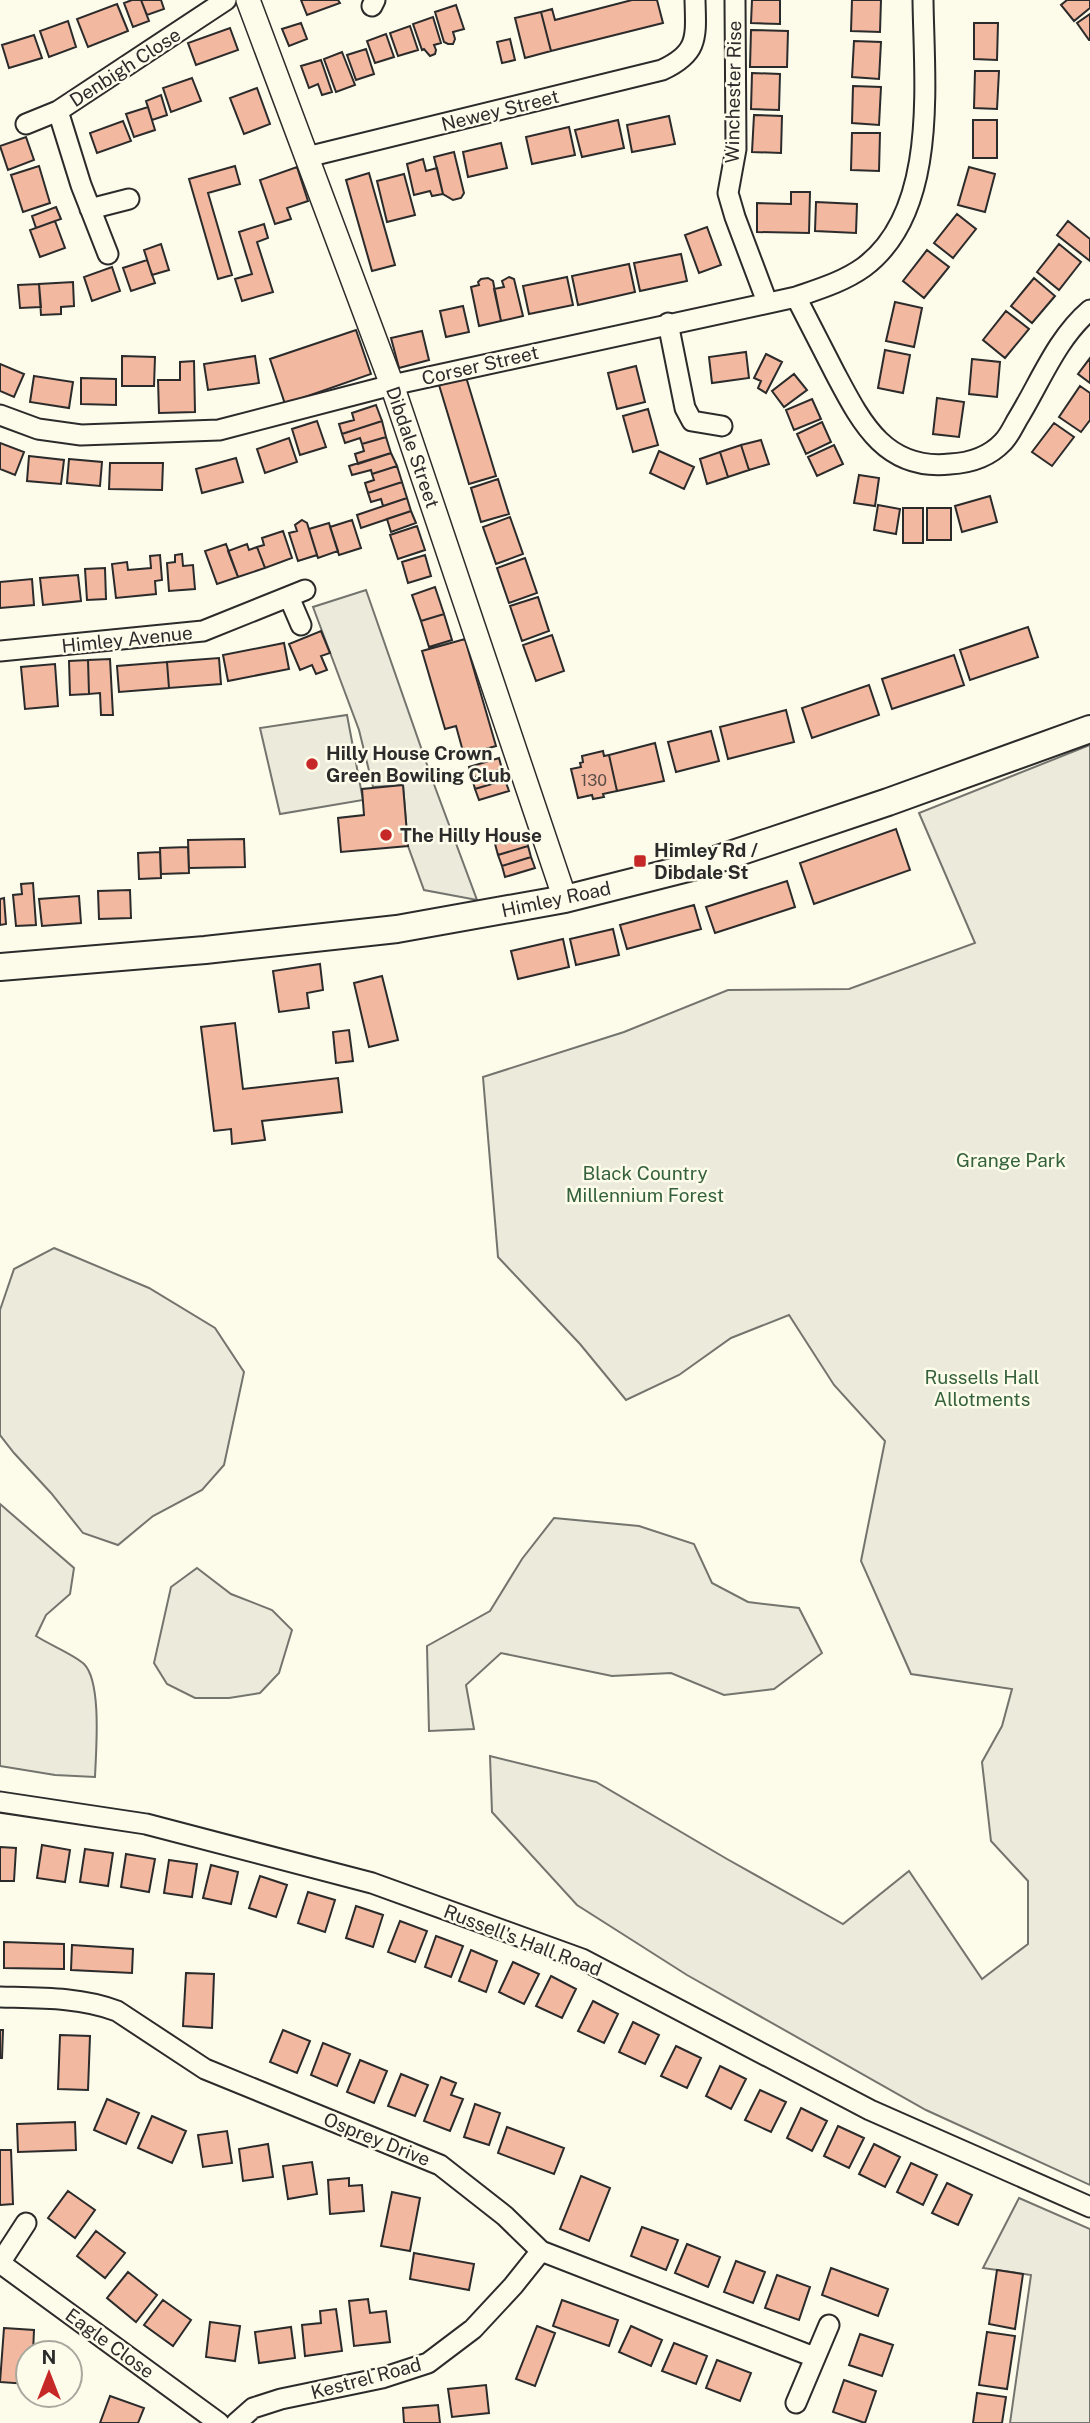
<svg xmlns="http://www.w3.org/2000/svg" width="1090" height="2423" font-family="'Public Sans',sans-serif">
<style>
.green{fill:#ecebdb;stroke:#74746e;stroke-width:2}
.parking{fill:#eceadb;stroke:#74746e;stroke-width:2}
.building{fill:#f2b8a0;stroke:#2b2b2b;stroke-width:2}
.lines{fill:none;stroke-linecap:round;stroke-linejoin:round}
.minor-casing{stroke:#2b2b2b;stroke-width:23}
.tertiary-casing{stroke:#2b2b2b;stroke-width:26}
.secondary-casing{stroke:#2b2b2b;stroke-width:30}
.minor{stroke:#fdfbea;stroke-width:19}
.tertiary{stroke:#fdfbea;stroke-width:23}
.secondary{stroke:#fdfbea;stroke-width:26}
.poi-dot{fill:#c62828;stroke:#fdfbea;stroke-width:2.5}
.labels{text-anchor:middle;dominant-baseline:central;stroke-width:5;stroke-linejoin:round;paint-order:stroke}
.number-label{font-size:16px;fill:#5d4e48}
.street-label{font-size:19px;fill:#2b2b2b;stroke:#fdfbea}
.poi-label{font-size:19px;font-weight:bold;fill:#2b2b2b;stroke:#fdfbea;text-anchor:start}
.park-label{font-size:19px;fill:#34623c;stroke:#fdfbea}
</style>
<rect width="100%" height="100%" fill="#fdfbea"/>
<!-- green -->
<path class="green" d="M347,715L363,800L280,814L260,728Z
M1090,745V2185L926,2110L687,1975L577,1905L492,1812L490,1756L596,1782L727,1859L843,1924L909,1871L982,1979L1028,1944V1881L991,1841L982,1762L1002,1726L1012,1689L911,1674L861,1561L885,1441L834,1385L789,1315L731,1338L679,1375L626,1400L580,1344L498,1257L483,1077L624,1032L728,990L849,989L975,943L919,813Z
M54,1248L149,1288L215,1328L244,1372L224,1465L202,1490L153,1516L118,1545L83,1533L51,1493L14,1453L0,1435V1310L14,1269Z
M0,1504L74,1568L70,1594L46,1615L36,1636C48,1644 75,1655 84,1664C102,1682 96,1751 95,1777L55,1775L0,1766Z
M554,1518L639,1526L694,1544L712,1583L748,1602L799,1608L822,1653L774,1689L724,1695L671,1673L612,1676L501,1653L466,1685L474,1729L429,1731L427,1646L490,1611L522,1559Z
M197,1568L231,1594L272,1610L292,1630L279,1673L260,1693L229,1698H195L167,1684L154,1663L171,1587Z
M1019,2198L1090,2229V2423H1010L1031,2275L983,2268Z"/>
<!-- parking -->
<path class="parking" d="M366,590L432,779L477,900L424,890L408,846L403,785L373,787L359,730L313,607Z"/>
<!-- building -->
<path class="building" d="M132,0H141L149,21L133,27L124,3Z
M141,0H161L164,9L147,15Z
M301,0H338L340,3L307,15Z
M632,0H657L663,23L551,51L541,12L552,9L555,20Z
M752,0H780V24L751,23Z
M852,0H881L880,32L851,31Z
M1067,0H1090V8L1074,21L1061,5Z
M117,4L128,31L88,47L77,19Z
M456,5L464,29L453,32L455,39L453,44H448L444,42L435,12Z
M541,12L551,51L525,58L515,18Z
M1090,14V40H1089L1077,23Z
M433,17L441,43L434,45L436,50L435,54L430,56L424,49L422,50L413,24Z
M68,21L76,47L49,57L40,31Z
M301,23L307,39L289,46L282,29Z
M974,23H998L997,60L974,59Z
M410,26L418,50L398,56L390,33Z
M230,28L238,50L196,65L188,43Z
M751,30L788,31L787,67H750Z
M386,34L394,57L375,63L367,41Z
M34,35L42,58L9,68L2,45Z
M510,39L515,60L502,63L497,42Z
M854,41L881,42L879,79L852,77Z
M366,49L374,74L356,80L347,55Z
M342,52L355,85L336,92L324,59Z
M321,60L332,92L322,95L318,84L309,88L301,66Z
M975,71H999L997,109L974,108Z
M752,73L780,74L779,110L751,109Z
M192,78L201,101L171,112L163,88Z
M853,86L881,87L879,125L852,123Z
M257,88L270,124L244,134L230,98Z
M161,95L167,115L152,120L146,101Z
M148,107L155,130L134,137L126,114Z
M754,115L782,116L781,153L752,152Z
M669,116L675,144L632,152L627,125Z
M618,120L624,148L582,157L575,130Z
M973,120H997V158H973Z
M123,121L131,141L97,153L90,133Z
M569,127L575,155L532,164L526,137Z
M852,133H880L879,171L851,170Z
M26,137L34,160L8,170L0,146Z
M501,143L507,168L468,177L463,152Z
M454,152L464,193L461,198L453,200L443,194L434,157Z
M423,159L426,171L437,168L443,194L432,196L430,191L414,195L407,164Z
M39,166L50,203L23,212L11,175Z
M235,166L240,184L208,193L232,275L218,279L189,179Z
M297,167L308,201L287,208L291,219L275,224L260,180Z
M969,167L995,174L985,212L958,205Z
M369,173L395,265L372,271L346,180Z
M404,174L415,215L387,222L377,181Z
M791,192H810L809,233L757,232V203L791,204Z
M816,202L857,204L856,233L815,231Z
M56,207L61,219L36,228L32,216Z
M957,214L976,229L953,258L934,243Z
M55,221L65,248L40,257L30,230Z
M1068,221L1090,239V261L1057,235Z
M264,224L268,238L257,242L273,292L242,301L235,279L252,274L239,232Z
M707,227L721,265L699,273L685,235Z
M161,244L169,270L152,275L144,250Z
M1059,244L1081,262L1059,290L1037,272Z
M927,250L949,267L924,298L903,281Z
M681,254L687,281L640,291L634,263Z
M147,260L155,283L131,291L123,268Z
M629,264L635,292L578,305L572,276Z
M112,267L120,291L92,301L84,277Z
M509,277L514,279L523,316L501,321L494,289L504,287L502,281Z
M567,277L573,305L529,314L523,286Z
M488,278L493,281L501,321L479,326L471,287L479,285L478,282L481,279Z
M1034,278L1055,296L1032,323L1011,306Z
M73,282L74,306L61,307V314L41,315L39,284Z
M39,284L41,307L20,308L18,285Z
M895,302L922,308L914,347L886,341Z
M463,306L469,332L446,337L440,311Z
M1006,311L1029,329L1005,358L983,340Z
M356,330L371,374L285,404L270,359Z
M422,331L429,360L399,368L391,338Z
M885,350L910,355L903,393L878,388Z
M746,352L749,378L712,383L709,357Z
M766,354L782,362L766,393L758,388L761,381L754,378Z
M122,356L155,357L154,386H122Z
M255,356L259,383L208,390L204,364Z
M1090,358V383L1078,374Z
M972,359L1000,362L997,397L969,394Z
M194,361L195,412L159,413L158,380H180V362Z
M0,364L24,374L14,397L0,391Z
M636,366L645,402L617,409L608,373Z
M794,374L807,390L784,407L772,391Z
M34,376L73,382L69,408L30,402Z
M466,377L496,476L469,484L439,385Z
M81,378L116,379V405L81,404Z
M1080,386L1090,393V420L1081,432L1059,417Z
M937,398L964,402L959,437L933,434Z
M812,399L821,419L794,430L786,410Z
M376,405L382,421L342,434L339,424L354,420L352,413Z
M648,409L658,445L633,452L623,416Z
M317,421L326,447L300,455L292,429Z
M382,421L386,437L362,444L360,438L345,443L342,434Z
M822,422L831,442L806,454L797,434Z
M1054,423L1074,437L1052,466L1032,452Z
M386,437L391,453L358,464L355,454L364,451L362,444Z
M289,438L297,462L265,473L257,449Z
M761,440L769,464L749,470L741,445Z
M0,443L24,452L15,475L0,469Z
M741,445L749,470L728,477L720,452Z
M834,445L843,464L817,476L808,457Z
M659,451L694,467L684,489L650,473Z
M720,452L728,477L707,484L700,459Z
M391,453L397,466L372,474L371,470L352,475L349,466Z
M29,456L64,460L61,484L27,481Z
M236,458L243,482L202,493L196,469Z
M69,459L102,462L100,486L67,483Z
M110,463H163L162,490L109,489Z
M397,466L402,482L368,493L365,483L374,480L372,474Z
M859,475L879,478L875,506L854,503Z
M498,479L509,514L481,522L471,488Z
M402,482L407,498L383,506L381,499L371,502L368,493Z
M990,496L997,522L962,532L955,506Z
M407,498L411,511L361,528L357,515Z
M878,505L900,509L896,534L874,530Z
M903,508H923V543H903Z
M927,508H951V540H927Z
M411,511L416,523L391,532L387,519Z
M510,517L523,554L496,564L483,527Z
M302,520L307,523L317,555L298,561L289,533L297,531L295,525Z
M352,520L361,548L339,555L330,527Z
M329,523L338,551L318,558L309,529Z
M417,526L425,550L398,559L390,535Z
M283,531L292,558L265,568L257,547L264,545L262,538Z
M226,544L238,577L217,584L205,551Z
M247,544L249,550L257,547L265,568L238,577L228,551Z
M182,554L183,566L193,565L195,589L169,591L167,563L175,562V555Z
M160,555L162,580L155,581L156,594L116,598L112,564L127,562L128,570L151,568L150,556Z
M425,555L431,576L408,583L402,562Z
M525,558L537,593L509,603L497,568Z
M105,568L106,599L87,600L85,569Z
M78,575L81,601L43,605L40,578Z
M32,579L34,605L0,608V582Z
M435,587L444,614L421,621L412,595Z
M538,597L549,631L522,641L510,606Z
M444,614L452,640L429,647L421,621Z
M1028,627L1038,657L970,680L960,650Z
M321,631L330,653L321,656L327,670L316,674L312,665L300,670L289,644Z
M552,635L564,671L536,681L523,645Z
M465,639L496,746L464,755L456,726L445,729L422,651Z
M284,643L289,669L228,681L223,655Z
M954,655L964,685L892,709L882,679Z
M219,658L221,684L169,688L167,662Z
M110,659L113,715H101L100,693L89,694L88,660Z
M88,660L89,694L70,695L69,661Z
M167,662L169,688L119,692L117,666Z
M55,664L58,706L25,709L21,667Z
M869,685L879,715L812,738L802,708Z
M786,710L794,742L728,759L720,727Z
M711,731L719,761L676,772L668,742Z
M655,743L664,781L617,791L609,755Z
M603,751L604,756L609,755L617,791L603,794L604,797L593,799L592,795L578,798L571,769L581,767L580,763L583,762L582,756Z
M499,758L502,769L472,778L469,767Z
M502,769L505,780L475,789L472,778Z
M505,780L509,791L479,800L475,789Z
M403,785L408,846L341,852L338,818L364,815L362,789Z
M896,829L910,870L814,904L800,863Z
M525,835L528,846L498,855L495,844Z
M244,839L245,867L189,868L188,840Z
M528,846L531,857L502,866L498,855Z
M188,847L189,873L161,874L160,848Z
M160,852L161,878L139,879L138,853Z
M531,857L535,868L505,877L502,866Z
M787,881L795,907L715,933L706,907Z
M33,883L36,925L16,926L13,895L22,894L21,884Z
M130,890L131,918L99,919L98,891Z
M79,896L81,923L42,926L39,899Z
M4,898L6,924L0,925V899Z
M694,905L701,929L627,949L620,925Z
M613,929L619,955L576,965L570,939Z
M563,939L569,967L518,979L511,951Z
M320,964L323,990L307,993L309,1008L279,1012L273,971Z
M382,976L398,1040L369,1047L354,983Z
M235,1023L243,1089L338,1078L342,1112L262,1121L265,1140L232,1144L231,1129L214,1131L201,1027Z
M349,1030L353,1061L336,1063L333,1032Z
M42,1845L70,1850L65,1882L37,1878Z
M0,1847L16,1848L14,1881H0Z
M85,1849L113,1853L108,1886L80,1882Z
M126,1854L155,1859L149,1892L121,1887Z
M169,1860L197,1864L192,1897L164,1893Z
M211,1865L238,1872L231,1904L203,1898Z
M260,1876L287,1885L276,1917L249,1908Z
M308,1892L335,1900L325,1932L298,1923Z
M356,1906L383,1915L373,1947L346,1938Z
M400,1921L427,1931L415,1962L388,1952Z
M436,1936L463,1946L451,1977L425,1967Z
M4,1942L64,1944V1969L4,1968Z
M72,1945L133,1949L132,1973L71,1970Z
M471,1950L497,1961L486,1992L459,1981Z
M513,1962L539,1974L524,2004L499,1992Z
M186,1973L214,1974L212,2028L183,2026Z
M551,1976L576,1989L562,2018L536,2006Z
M593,2001L618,2014L604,2043L578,2031Z
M633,2022L659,2035L645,2064L619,2052Z
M0,2030H3L2,2058H0Z
M283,2030L310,2041L297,2073L270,2062Z
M60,2035L90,2036L88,2090L58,2089Z
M323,2043L350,2054L337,2086L311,2075Z
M676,2046L701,2058L687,2088L661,2076Z
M360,2060L387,2071L374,2103L347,2092Z
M720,2066L746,2079L731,2109L706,2096Z
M401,2074L428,2085L415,2116L388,2106Z
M441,2077L456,2083L451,2095L463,2099L450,2131L424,2121Z
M760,2090L786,2102L771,2132L745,2120Z
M107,2099L139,2113L126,2144L94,2130Z
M475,2104L500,2113L489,2145L464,2137Z
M801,2108L827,2121L812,2151L787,2138Z
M152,2116L186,2131L172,2163L138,2148Z
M75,2122L76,2150L18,2152L17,2124Z
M838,2126L864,2138L849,2168L824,2156Z
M507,2127L564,2148L554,2174L498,2153Z
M227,2131L232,2163L203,2167L198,2135Z
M268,2144L273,2177L243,2181L239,2149Z
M874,2144L900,2157L885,2187L859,2174Z
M0,2150H11L13,2204L0,2205Z
M312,2162L317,2194L288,2199L283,2166Z
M911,2163L937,2175L923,2205L897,2192Z
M581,2176L610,2188L589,2241L560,2229Z
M349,2178V2186L362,2185L364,2211L330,2214L328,2180Z
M947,2183L972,2195L958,2225L932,2213Z
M68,2191L95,2210L75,2238L48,2218Z
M392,2192L420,2198L410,2251L381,2246Z
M642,2227L678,2240L666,2270L631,2256Z
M96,2231L125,2253L105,2278L77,2256Z
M687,2244L720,2257L708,2287L675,2273Z
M414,2253L474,2264L469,2290L410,2279Z
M736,2261L765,2272L753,2303L724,2292Z
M831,2268L888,2289L878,2316L822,2295Z
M997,2270L1023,2274L1015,2329L989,2324Z
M128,2272L157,2295L136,2322L107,2298Z
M777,2275L810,2287L799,2320L765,2308Z
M368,2299L370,2313L386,2311L390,2342L354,2346L349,2301Z
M163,2300L191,2320L173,2346L144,2325Z
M562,2300L618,2320L609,2346L553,2326Z
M336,2309L342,2351L305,2356L302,2325L321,2323L320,2311Z
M210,2322L240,2326L235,2361L206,2357Z
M537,2326L555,2333L535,2386L516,2379Z
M631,2326L662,2340L651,2366L619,2352Z
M291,2327L295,2358L259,2363L255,2332Z
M4,2328L34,2330L33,2353H28V2384L0,2382Z
M987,2332L1015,2336L1007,2389L979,2385Z
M860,2334L893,2345L882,2376L849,2365Z
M674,2343L707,2356L696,2384L662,2371Z
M717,2360L751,2373L740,2401L706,2388Z
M844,2380L876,2391L865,2423L833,2412Z
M486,2385L489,2413L452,2417L448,2389Z
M977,2393L1006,2397L1002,2423H973Z
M110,2396L144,2408L138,2423H100Z
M438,2405L440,2423H404L403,2408Z"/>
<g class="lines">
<defs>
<path id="minor" d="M735,0L736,149L728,193L735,217L767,302
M372,6L375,0
M58,111L81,185L108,254
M26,124L58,111L226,0
M307,157L662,70C699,53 696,37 695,0
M90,209L129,199
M796,297C809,322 822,348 835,373C861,422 885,471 950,464C969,463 989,457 1003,442C1009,436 1013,427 1017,420C1040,383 1056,339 1090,310
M668,323L685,408L692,421L722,426
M0,415L38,429L81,435L219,430L392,385L796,297C819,289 843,282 864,267C939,211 924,82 923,0
M289,597L301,625
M0,651L203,631L305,590
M0,1802L146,1824L372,1883L582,1959L870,2110L1090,2207
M0,1997C39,1998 80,1997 117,2011L205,2069L440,2165L505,2216L541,2251L814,2357
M0,2263L219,2423
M0,2263L26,2223
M796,2403L829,2325
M236,2423L253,2408L281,2399L382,2378L428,2363L473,2329L513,2286L541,2251"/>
<path id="tertiary" d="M248,0L392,385L565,899"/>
<path id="secondary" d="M0,967L205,950L397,929L565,899L700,865L888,802L1090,729"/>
</defs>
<!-- minor casing -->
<use href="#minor" class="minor-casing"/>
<!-- tertiary casing -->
<use href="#tertiary" class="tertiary-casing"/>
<!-- secondary casing -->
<use href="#secondary" class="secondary-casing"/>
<!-- minor -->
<use href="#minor" class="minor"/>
<!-- tertiary -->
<use href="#tertiary" class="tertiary"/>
<!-- secondary -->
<use href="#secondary" class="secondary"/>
</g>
<!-- markers -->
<g class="poi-dot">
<circle cx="312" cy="764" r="7"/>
<circle cx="386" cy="835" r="7"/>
<rect x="633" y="854" width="14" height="14" rx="3.5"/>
</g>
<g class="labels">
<!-- number labels -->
<g class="number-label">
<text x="594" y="780">130</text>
</g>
<!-- street labels -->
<g class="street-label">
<text transform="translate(125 67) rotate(-33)">Denbigh Close</text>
<text transform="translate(733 92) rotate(-89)">Winchester Rise</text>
<text transform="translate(500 110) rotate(-14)">Newey Street</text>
<text transform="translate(480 365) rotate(-13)">Corser Street</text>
<text transform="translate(413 447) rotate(71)">Dibdale Street</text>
<text transform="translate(127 639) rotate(-6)">Himley Avenue</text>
<text transform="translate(556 899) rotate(-12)">Himley Road</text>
<text transform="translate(523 1940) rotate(21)">Russell's Hall Road</text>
<text transform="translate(377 2139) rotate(22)">Osprey Drive</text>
<text transform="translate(110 2343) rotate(36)">Eagle Close</text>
<text transform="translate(366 2378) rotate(-15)">Kestrel Road</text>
</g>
<!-- poi labels -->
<g class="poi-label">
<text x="326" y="753">Hilly House Crown<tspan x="326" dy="22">Green Bowiling Club</tspan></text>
<text x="400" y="835">The Hilly House</text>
<text x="654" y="850">Himley Rd /<tspan x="654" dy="22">Dibdale St</tspan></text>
</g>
<!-- park labels -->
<g class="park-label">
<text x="1011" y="1160">Grange Park</text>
<text x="645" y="1173">Black Country<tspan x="645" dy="22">Millennium Forest</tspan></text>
<text x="982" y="1377">Russells Hall<tspan x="982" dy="22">Allotments</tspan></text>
</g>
</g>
<!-- north arrow -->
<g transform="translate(49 2374)"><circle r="33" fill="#fdfbea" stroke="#a9a89e" stroke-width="2"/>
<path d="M0-5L12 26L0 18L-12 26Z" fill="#c62828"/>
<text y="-10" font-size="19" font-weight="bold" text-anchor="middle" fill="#2b2b2b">N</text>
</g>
</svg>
